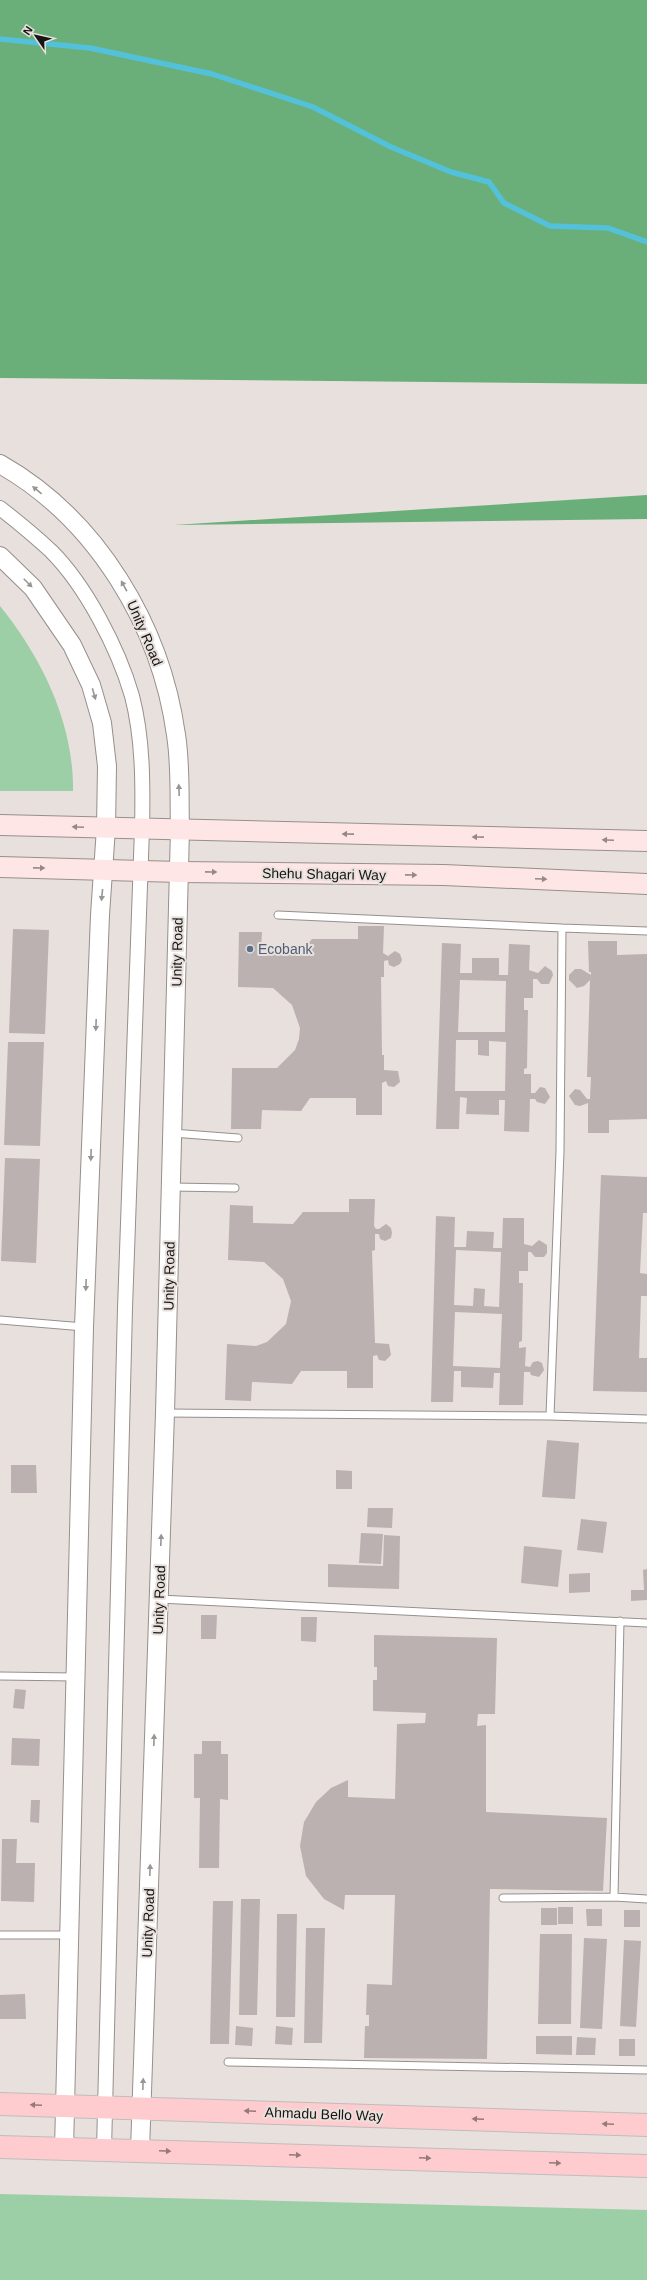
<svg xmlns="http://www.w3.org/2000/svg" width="647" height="2280" font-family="Helvetica,sans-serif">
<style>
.green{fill:#9ccfa6}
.forest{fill:#6aaf7a}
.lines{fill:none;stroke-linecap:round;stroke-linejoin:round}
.stream{stroke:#54c1da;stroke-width:5.5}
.building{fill:#bbb1b0;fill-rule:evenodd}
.service-casing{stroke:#978f8b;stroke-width:9}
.minor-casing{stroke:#978f8b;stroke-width:16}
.tertiary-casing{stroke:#978f8b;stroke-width:20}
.secondary-casing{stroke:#978f8b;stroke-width:22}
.primary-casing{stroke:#bebdbd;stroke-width:24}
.service{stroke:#fff;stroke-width:7}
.minor{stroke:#fff;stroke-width:14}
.tertiary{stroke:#fff;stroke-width:18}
.secondary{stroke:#fee6e6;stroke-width:20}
.primary{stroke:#feccce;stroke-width:22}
.oneway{fill:#979695}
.oneway2{fill:#968887}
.oneway3{fill:#967a7a}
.service-dot{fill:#5c6f8a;stroke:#e8e0dc;stroke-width:1.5}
.labels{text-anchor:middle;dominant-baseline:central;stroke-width:4;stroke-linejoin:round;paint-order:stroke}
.street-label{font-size:14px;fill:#171513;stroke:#e8e0dc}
.service-label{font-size:14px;fill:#4e5e75;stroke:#e8e0dc;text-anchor:start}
</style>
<rect width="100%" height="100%" fill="#e8e0dc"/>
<!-- green -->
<path class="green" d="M0,606C42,658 74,723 73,791H0Z
M0,2194L647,2210V2280H0Z"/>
<!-- forest -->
<path class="forest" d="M0,0H647V384L0,378Z
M647,495V519L174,525Z"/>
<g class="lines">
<!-- stream -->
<path class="stream" d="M0,39L90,48L212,74L313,107L391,147L451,172L489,182L504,203L550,226L608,228L647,242"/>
</g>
<!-- building -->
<path class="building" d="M358,926H384L383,953L388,956L395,951L400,954L402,960L400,964L394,967L389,965L388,960L384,961V977H381L382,1055H384V1070L398,1071L400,1082L394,1087L388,1086L386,1081L382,1083V1115H356V1098H310L301,1111L262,1110L261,1129H231L232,1068H277L295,1050L299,1039L300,1028L292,1005L273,988L238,987L239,932H262L261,949L302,950L312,939H358Z
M13,929L49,930L45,1034L9,1033Z
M588,941H617V955L647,954V1119L609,1120V1133H588V1103L580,1106L575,1105L569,1096L575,1089L580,1090L587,1099H590L591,1077H587L590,980L584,986L577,988L569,980V975L575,969H581L591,975V972H589Z
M442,943L461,944L460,973H472V958H499V975H508L509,944L530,945L529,970L538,973L545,966L552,971L553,975L549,984H541L537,979H533V998H524V1010H528L527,1068L524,1069V1074H531V1093H535L540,1087L545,1088L550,1097L545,1104L537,1102L535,1099H530L529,1132L504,1131L505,1100H499V1115L466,1114L467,1098L460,1097L459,1129H436ZM460,980L506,981L505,1032H458ZM456,1040H478V1055L489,1056V1041L506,1042L505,1091H455Z
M8,1042H44L40,1146L4,1145Z
M5,1158L40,1159L36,1263L1,1261Z
M601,1175L647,1177V1213H643L640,1273L647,1274V1296H641L639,1358H647V1392L593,1391Z
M349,1199H375L374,1226L376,1229H379L386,1224L391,1228L392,1233L391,1238L385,1241L380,1239L379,1234H375V1250L372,1251L375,1343L389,1344L391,1355L385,1361L379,1360L377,1355L373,1356V1388H347V1371H301L292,1384L252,1382L251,1401L225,1400L227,1344L256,1346L267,1342L286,1324L291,1301L283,1279L264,1262L228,1260L230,1205L253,1206V1223L293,1224L303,1212H349Z
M436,1216L455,1217L454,1247H466L467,1231L494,1232L493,1248H502L503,1218H524V1244L532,1246L539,1240L547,1245V1253L544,1257H535L531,1252H528V1271H519V1283H523L522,1341L519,1342V1348L526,1347L525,1366L530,1367L533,1362L538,1361L542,1363L544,1370L539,1377L531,1375L530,1372H524L523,1405H499L500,1373H494L493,1388L461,1387V1371H454L453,1402H431ZM456,1250L501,1252L499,1307L484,1306L485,1289L474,1288L473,1306L454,1305ZM455,1312L502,1314L500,1368L453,1366Z
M547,1440L579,1443L575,1499L542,1497Z
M11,1465H36L37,1493H11Z
M336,1470L352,1471V1489H336Z
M368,1508H393L392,1528L367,1527Z
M581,1519L607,1522L603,1553L577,1550Z
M361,1533L383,1534L381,1564L359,1563Z
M384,1535L400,1536L399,1589L328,1587V1564L383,1566Z
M524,1546L562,1550L558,1587L521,1583Z
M647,1569V1600L631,1601V1590H644L643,1570Z
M590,1573V1592L569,1593V1574Z
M201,1615H217L216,1639H201Z
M301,1617H317L316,1642L301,1641Z
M374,1635L497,1638L495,1714H478L477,1726L486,1725V1812L607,1818L603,1891L490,1889L487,2059L364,2058L365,2026H369V2015H366L367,1984L392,1985L395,1895H345L344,1910L324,1899L306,1876L300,1846L304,1822L316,1802L331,1788L348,1780V1797L395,1799L397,1724L425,1723L426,1713L373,1711V1680H377V1667H374Z
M15,1689L26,1690L24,1709L13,1708Z
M12,1738L40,1739L39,1766L11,1765Z
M202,1741H221V1754H228V1800L220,1799L219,1868H199L200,1798H194V1754H202Z
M31,1800H40L39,1823L30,1822Z
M2,1839H17L16,1863H35L34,1902L1,1901Z
M241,1899H260L257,2015H239Z
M213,1901H233L229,2044H210Z
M558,1907H573V1924H558Z
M541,1908H557V1925H541Z
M586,1909H602V1926H587Z
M624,1910H640V1927H624Z
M277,1914H297L295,2017H276Z
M306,1928H325L322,2043H304Z
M540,1934H572L571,2024H538Z
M584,1938L607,1939L602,2029L580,2028Z
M624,1940L641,1941L636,2027L620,2026Z
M25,1994L26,2019H0V1995Z
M236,2026L253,2028L252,2046L235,2045Z
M276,2026L293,2028L292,2045L275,2044Z
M536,2036H572V2055L536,2054Z
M577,2037L596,2038L595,2055H576Z
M619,2039H635V2056H619Z"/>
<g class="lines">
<defs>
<path id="service" d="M278,915L562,928
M647,931L562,928L560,1151L550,1416L647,1419
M172,1133L238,1138
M171,1187L235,1188
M0,1320L84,1327
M165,1413L550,1416
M159,1599L647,1623
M0,1676L75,1677
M614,1897L647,1899
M503,1898L614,1897L620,1621
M0,1935H69
M228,2062L647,2070"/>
<path id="minor" d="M0,508C18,522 35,536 51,551C86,586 118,648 132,696C143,738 143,785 142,829L125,1308L104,2150"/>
<path id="tertiary" d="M0,464C97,519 161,626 176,735C181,766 179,798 180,829L165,1413L140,2151
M0,556L33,588L72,645L91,685L102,723L107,766L106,828L100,915L84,1327L64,2149"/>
<path id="secondary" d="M0,825L647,841
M0,867L179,872L444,875L647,884"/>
<path id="primary" d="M0,2104L647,2125
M0,2147L647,2166"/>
</defs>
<!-- service casing -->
<use href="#service" class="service-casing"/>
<!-- minor casing -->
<use href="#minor" class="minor-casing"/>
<!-- tertiary casing -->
<use href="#tertiary" class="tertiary-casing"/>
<!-- secondary casing -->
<use href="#secondary" class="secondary-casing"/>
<!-- primary casing -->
<use href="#primary" class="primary-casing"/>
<!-- service -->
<use href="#service" class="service"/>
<!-- minor -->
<use href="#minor" class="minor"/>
<!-- tertiary -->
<use href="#tertiary" class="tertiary"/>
<!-- secondary -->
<use href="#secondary" class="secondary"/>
<!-- primary -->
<use href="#primary" class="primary"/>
</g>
<!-- one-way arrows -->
<defs><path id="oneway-solid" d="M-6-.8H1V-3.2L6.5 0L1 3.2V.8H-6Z"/></defs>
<g class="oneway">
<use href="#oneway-solid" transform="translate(37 490) rotate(-141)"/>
<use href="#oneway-solid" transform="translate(28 583) rotate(45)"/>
<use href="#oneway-solid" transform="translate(124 586) rotate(-119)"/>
<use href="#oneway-solid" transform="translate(94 694) rotate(74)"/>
<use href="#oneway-solid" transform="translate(179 790) rotate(-92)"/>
<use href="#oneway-solid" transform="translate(102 895) rotate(96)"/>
<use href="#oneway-solid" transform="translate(96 1025) rotate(92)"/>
<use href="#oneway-solid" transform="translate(91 1155) rotate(92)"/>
<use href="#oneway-solid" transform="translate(86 1285) rotate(92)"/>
<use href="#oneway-solid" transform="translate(161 1540) rotate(-88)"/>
<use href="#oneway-solid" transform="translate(154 1740) rotate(-88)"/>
<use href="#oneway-solid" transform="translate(150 1870) rotate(-88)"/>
<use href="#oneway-solid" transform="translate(143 2084) rotate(-88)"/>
</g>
<g class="oneway2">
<use href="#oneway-solid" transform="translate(78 827) rotate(-178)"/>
<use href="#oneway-solid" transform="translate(348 834) rotate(-179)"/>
<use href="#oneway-solid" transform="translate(478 837) rotate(-179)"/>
<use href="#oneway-solid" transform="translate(608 840) rotate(-178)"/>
<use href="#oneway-solid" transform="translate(39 868) rotate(1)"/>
<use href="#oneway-solid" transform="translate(211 872) rotate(1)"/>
<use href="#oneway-solid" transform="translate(411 875) rotate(1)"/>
<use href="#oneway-solid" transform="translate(541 879) rotate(3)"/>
</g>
<g class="oneway3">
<use href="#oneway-solid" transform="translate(36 2105) rotate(-178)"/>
<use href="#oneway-solid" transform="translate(250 2111) rotate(-178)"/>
<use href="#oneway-solid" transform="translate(478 2119) rotate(-178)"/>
<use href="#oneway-solid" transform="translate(608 2124) rotate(-178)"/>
<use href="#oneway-solid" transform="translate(165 2151) rotate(2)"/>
<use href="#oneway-solid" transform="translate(295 2155) rotate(2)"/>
<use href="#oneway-solid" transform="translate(425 2158) rotate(2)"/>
<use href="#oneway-solid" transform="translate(555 2163) rotate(2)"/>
</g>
<!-- markers -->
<circle class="service-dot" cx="250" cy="949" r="4"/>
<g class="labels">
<!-- street labels -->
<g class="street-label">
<text transform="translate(145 633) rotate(67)">Unity Road</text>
<text transform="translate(324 874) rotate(1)">Shehu Shagari Way</text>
<text transform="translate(177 952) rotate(-89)">Unity Road</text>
<text transform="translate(169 1276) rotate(-89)">Unity Road</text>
<text transform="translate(159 1600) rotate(-88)">Unity Road</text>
<text transform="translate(148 1923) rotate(-88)">Unity Road</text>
<text transform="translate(324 2114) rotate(2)">Ahmadu Bello Way</text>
</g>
<!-- service labels -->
<g class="service-label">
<text x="258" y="949">Ecobank</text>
</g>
</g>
<!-- north arrow -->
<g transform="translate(36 36) rotate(304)" stroke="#e8e0dc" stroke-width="3" paint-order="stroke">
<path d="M0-3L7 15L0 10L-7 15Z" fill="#171513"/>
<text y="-6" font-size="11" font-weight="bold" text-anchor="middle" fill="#171513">N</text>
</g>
</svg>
